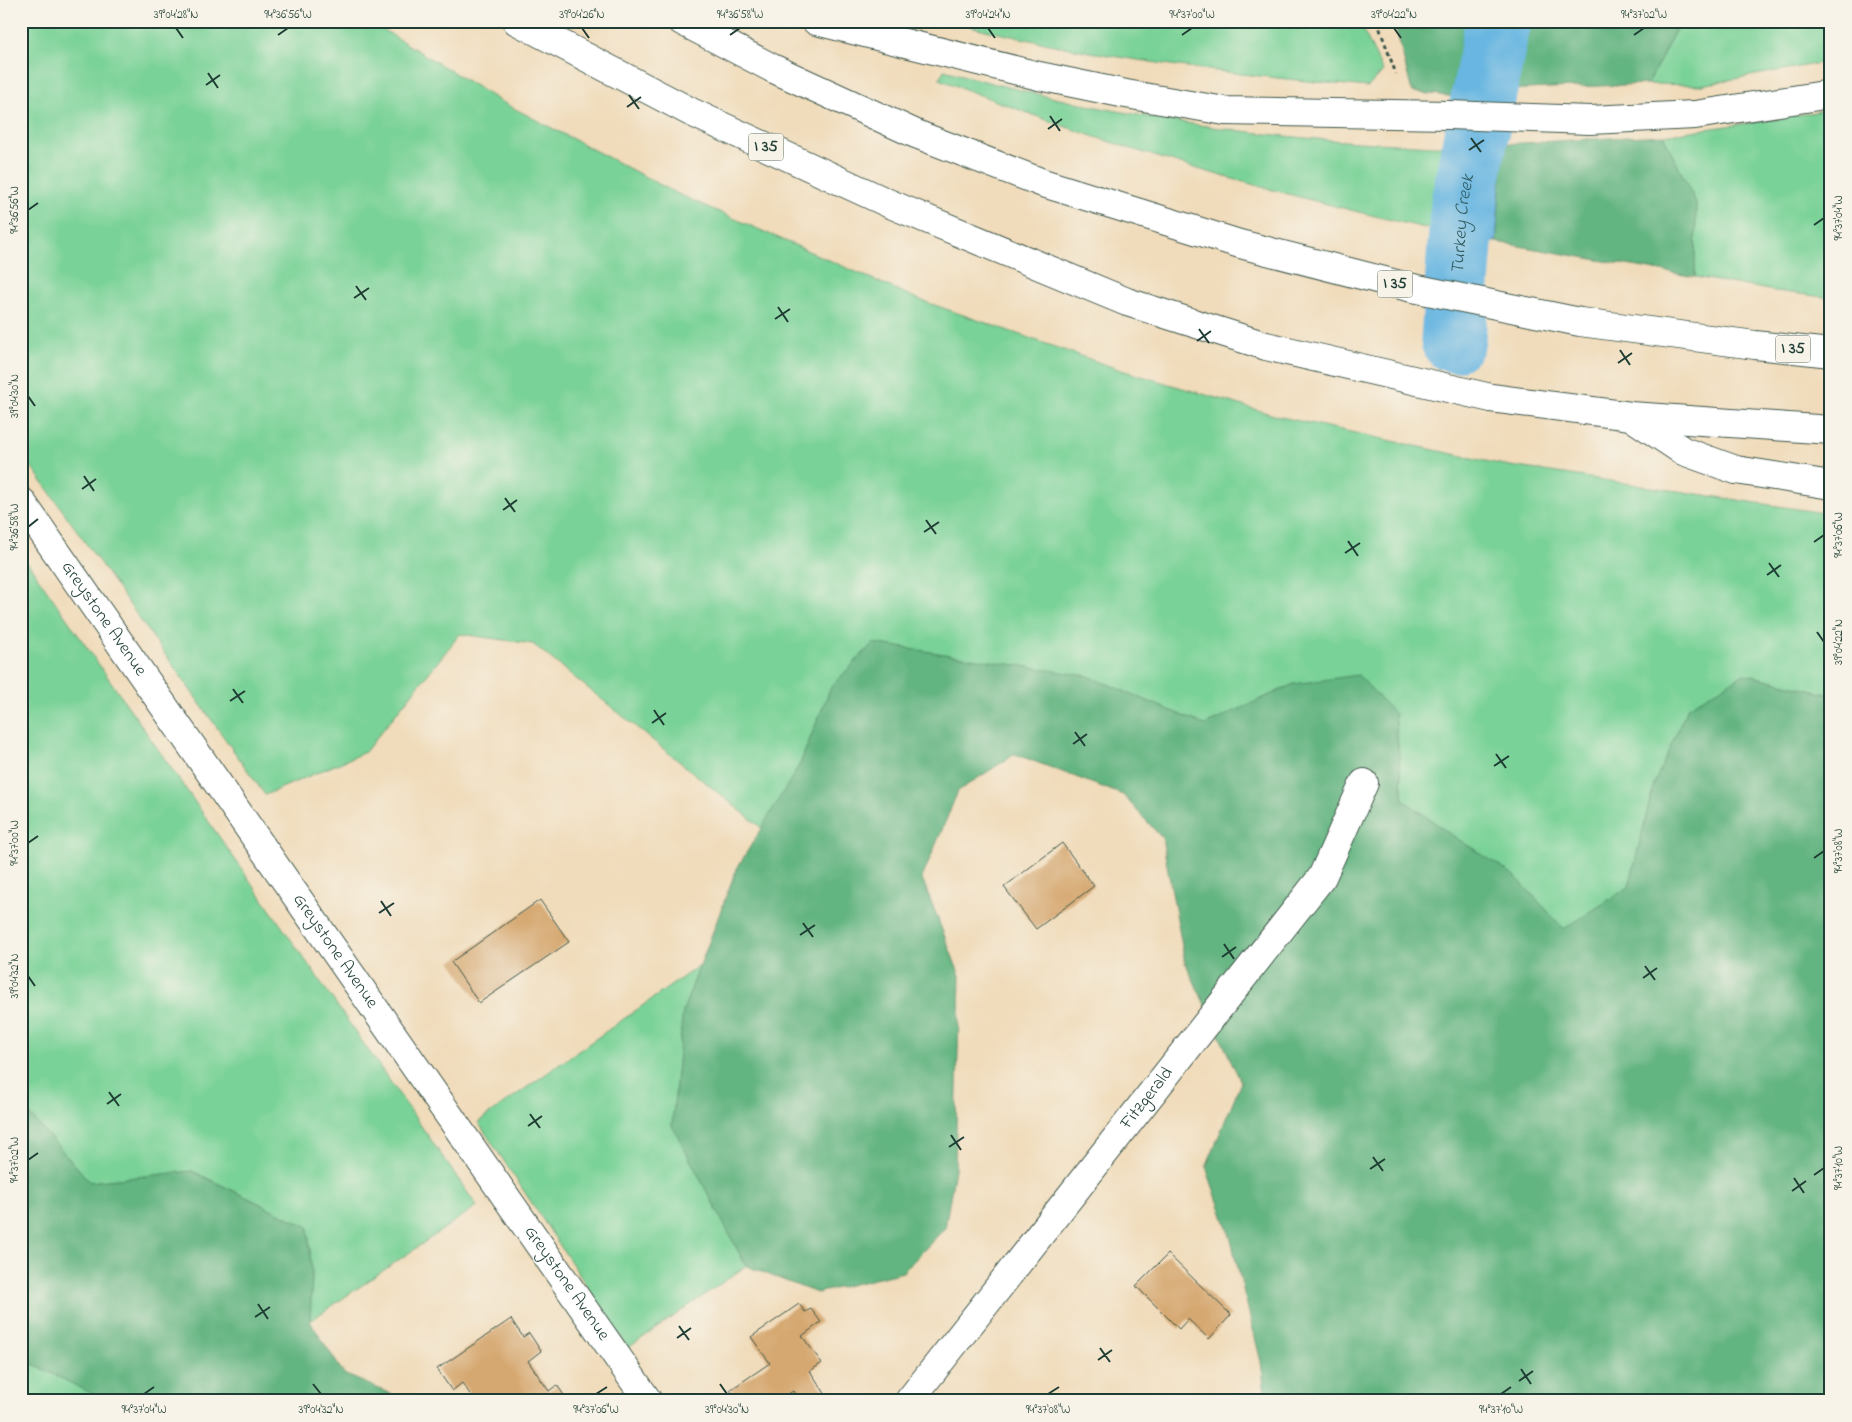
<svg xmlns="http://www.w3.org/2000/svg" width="1852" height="1422" font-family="'Indie Flower',sans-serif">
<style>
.green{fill:#79d297;stroke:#4c8866}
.forest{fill:#62b480;stroke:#40785a}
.water{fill:#67b6e1;stroke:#437a8a}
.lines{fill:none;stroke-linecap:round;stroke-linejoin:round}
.river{stroke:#67b6e1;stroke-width:65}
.building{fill:#d6a871}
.minor-casing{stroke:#3e5548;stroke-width:30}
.highway-casing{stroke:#3e5548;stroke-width:30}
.path{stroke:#3e5548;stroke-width:3;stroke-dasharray:4 4;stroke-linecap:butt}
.minor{stroke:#fff;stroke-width:28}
.highway{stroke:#fff;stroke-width:28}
.ticks{fill:none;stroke:#1f3d34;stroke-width:2}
.labels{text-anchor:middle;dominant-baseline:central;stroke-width:4.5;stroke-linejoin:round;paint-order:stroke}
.shield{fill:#f7f3e8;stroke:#60746a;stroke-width:1}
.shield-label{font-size:16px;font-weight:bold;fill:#1f3d34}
.street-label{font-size:18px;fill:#1f3d34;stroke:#f7f3e8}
.water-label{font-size:19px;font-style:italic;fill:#315b5f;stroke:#f7f3e8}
.neatline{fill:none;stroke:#1f3d34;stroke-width:2}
.ticks-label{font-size:12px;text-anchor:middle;fill:#1f3d34}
</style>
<rect width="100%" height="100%" fill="#f7f3e8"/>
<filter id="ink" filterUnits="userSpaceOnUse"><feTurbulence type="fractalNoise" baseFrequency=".02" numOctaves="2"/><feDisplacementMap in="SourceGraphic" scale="10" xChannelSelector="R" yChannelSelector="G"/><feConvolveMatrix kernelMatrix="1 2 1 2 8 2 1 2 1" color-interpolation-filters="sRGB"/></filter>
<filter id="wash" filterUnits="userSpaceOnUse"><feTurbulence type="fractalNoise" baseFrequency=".0096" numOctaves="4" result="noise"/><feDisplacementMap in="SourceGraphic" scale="20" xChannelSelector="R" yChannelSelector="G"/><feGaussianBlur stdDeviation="1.12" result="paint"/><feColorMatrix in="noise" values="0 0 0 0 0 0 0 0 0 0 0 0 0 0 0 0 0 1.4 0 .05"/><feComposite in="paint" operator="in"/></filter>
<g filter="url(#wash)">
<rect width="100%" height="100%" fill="#f0dbba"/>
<!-- green -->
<path class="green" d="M21,21H369L500,101L678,194L920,300L1121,370L1281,417L1504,465L1831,514V695L1744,674L1654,784L1629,887L1564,929L1514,875L1453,836L1403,800L1395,714L1294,684L1205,725L1088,676L831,687L800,764L762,828L533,644L460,634L365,752L265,795L21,452Z
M953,21H1359L1383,71L1368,87C1262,77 1155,66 1049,44C1017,37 985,31 953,21Z
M1680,21H1831V61L1702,85L1648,84Z
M944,70C1053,101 1171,124 1285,136C1341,142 1398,144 1455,147L1442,232C1326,205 1209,175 1095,137C1042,119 990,99 939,79Z
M1831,109V298L1775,291L1695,277L1696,203L1663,135L1777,119Z
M21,553L477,1206L310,1321L312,1276L308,1227L192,1171L90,1182L21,1105Z
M700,965L683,1011L672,1125L746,1266L628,1348L478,1122Z
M21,1358L107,1401H21Z"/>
<!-- forest -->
<path class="forest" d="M1394,21H1480L1467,98L1412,92Z
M1517,21H1680L1648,84L1501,90Z
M1663,135L1696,203L1695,277L1496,242L1503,144Z
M873,643L1088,676L1205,725L1294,684L1358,675L1395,714L1403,800L1453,836L1514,875L1564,929L1629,887L1654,784L1688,707L1744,674L1831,695V1401H1266L1261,1362L1230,1236L1206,1167L1241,1082L1185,962L1162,838L1123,795L1015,754L958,791L922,878L960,976L955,1169L945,1228L903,1272L817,1293L746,1266L672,1125L683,1011L736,870L800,764L831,687Z
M21,1105L90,1182L192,1171L308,1227L312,1276L310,1321L344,1374L408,1401H107L21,1358Z"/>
<!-- water -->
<path class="water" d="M1480,21H1517L1501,90L1503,144L1496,242L1442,232L1455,147L1467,98Z"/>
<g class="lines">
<!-- river -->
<path class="river" id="s1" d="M1453,340L1463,203L1498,21"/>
</g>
<g id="blocks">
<!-- building -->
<path class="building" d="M1062,843L1094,886L1036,929L1004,887Z
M540,900L569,942L479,1003L451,962Z
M1168,1254L1231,1315L1209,1339L1188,1319L1179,1329L1136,1286Z
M799,1304L805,1312L811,1309L821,1322L802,1336L822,1363L810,1371L830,1401H800L793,1391L778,1401H738L730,1390L770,1363L751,1337Z
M511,1319L523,1337L529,1333L541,1351L528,1361L549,1391L557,1385L568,1401H475L462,1383L452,1391L437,1369Z"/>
</g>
</g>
<g filter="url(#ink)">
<use href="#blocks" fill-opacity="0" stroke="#3e5548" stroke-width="1"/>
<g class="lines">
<defs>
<g id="minor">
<path id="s2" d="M21,501L648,1401"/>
<path id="s3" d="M909,1401L1322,877L1364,783"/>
</g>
<path id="highway" d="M517,21L691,112L888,203L1127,302L1266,346L1491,398L1631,416L1831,430
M682,21L772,68L916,134L1043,183L1240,244L1408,287L1580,322L1755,345L1831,353
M816,21L1039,76L1126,94L1225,111L1449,115L1590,120L1695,115L1831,94
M1632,417L1683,451L1736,470L1831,485"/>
</defs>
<!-- minor casing -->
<use href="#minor" class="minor-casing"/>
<!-- highway casing -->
<use href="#highway" class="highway-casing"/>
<!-- path -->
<path class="path" d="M1377,21L1396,74"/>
<!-- minor -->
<use href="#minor" class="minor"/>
<!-- highway -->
<use href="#highway" class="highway"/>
</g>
</g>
<!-- ticks -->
<path class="ticks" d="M176,28L183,38M582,28L589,38M988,28L995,38M1394,28L1401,38M278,35L288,28M730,35L740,28M1182,35L1192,28M1634,35L1644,28M208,73L218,88M206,85L220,75M629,95L639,109M627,107L641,97M1050,116L1060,131M1048,129L1062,119M1471,138L1481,152M1469,150L1484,140M28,210L38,203M1814,225L1824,218M356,286L366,300M354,298L369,288M778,307L788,322M775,319L790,309M1199,329L1209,343M1197,341L1211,331M1620,350L1630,365M1618,363L1632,353M28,396L35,406M84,476L94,491M82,489L96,479M505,498L515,512M503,510L517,500M926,520L936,534M28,527L38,519M924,532L939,522M1348,541L1358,556M1814,542L1824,535M1345,553L1360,543M1769,563L1779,577M1767,575L1781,565M1817,632L1824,642M233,689L243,703M230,701L245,691M654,710L664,725M652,723L666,713M1075,732L1085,746M1073,744L1087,734M1496,754L1506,768M1494,766L1509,756M28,843L38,836M1814,858L1824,851M381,901L391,916M379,913L394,903M803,923L813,937M800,935L815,925M1224,944L1234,959M1222,957L1236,947M1645,966L1655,980M28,976L35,986M1643,978L1657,968M109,1092L119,1106M107,1104L121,1094M530,1114L540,1128M528,1126L542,1116M951,1135L961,1150M949,1147L964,1137M1373,1157L1383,1171M28,1160L38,1153M1370,1169L1385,1159M1814,1175L1824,1168M1794,1178L1804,1193M1792,1191L1806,1181M258,1304L268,1319M255,1317L270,1307M679,1326L689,1340M677,1338L691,1328M1100,1348L1110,1362M1098,1360L1112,1350M1521,1369L1531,1384M1519,1381L1533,1371M313,1384L321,1394M720,1384L727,1394M144,1394L154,1387M596,1394L607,1387M1048,1394L1059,1387M1501,1394L1511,1387"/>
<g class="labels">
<!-- shield labels -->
<g class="shield">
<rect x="748.5" y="133.5" width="35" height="27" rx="4"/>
<rect x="1377.5" y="270.5" width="35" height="27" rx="4"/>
<rect x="1775.5" y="335.5" width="35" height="27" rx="4"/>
</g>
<g class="shield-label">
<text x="766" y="147">I 35</text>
<text x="1395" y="284">I 35</text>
<text x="1793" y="349">I 35</text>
</g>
<!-- street labels -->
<g class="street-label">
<text stroke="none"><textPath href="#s2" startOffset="144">Greystone Avenue</textPath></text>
<text stroke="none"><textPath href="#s2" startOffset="549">Greystone Avenue</textPath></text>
<text stroke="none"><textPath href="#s3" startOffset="385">Fitzgerald</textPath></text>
<text stroke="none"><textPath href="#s2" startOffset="954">Greystone Avenue</textPath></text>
</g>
<!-- water labels -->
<g class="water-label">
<text stroke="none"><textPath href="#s1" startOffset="116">Turkey Creek</textPath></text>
</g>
</g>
<!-- margin -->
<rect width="1852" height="1422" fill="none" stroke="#f7f3e8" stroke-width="55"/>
<rect x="28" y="28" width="1796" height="1366" class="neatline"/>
<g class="ticks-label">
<text x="176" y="18">39°04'28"N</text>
<text x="288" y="18">94°36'56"W</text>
<text x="582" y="18">39°04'26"N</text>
<text x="740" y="18">94°36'58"W</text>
<text x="988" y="18">39°04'24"N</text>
<text x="1192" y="18">94°37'00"W</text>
<text x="1394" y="18">39°04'22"N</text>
<text x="1644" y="18">94°37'02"W</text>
<text transform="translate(14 210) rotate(-90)" y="4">94°36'56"W</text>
<text transform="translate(1838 218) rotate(-90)" y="4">94°37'04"W</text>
<text transform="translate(14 396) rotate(-90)" y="4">39°04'30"N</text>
<text transform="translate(14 527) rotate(-90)" y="4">94°36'58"W</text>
<text transform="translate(1838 535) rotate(-90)" y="4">94°37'06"W</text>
<text transform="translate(1838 642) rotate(-90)" y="4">39°04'22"N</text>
<text transform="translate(14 843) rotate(-90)" y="4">94°37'00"W</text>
<text transform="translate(1838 851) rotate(-90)" y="4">94°37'08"W</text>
<text transform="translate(14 976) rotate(-90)" y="4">39°04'32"N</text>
<text transform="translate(14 1160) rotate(-90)" y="4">94°37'02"W</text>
<text transform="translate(1838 1168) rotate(-90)" y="4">94°37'10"W</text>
<text x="144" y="1413">94°37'04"W</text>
<text x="321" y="1413">39°04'32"N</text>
<text x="596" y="1413">94°37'06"W</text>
<text x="727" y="1413">39°04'30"N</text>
<text x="1048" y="1413">94°37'08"W</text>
<text x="1501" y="1413">94°37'10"W</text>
</g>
</svg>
